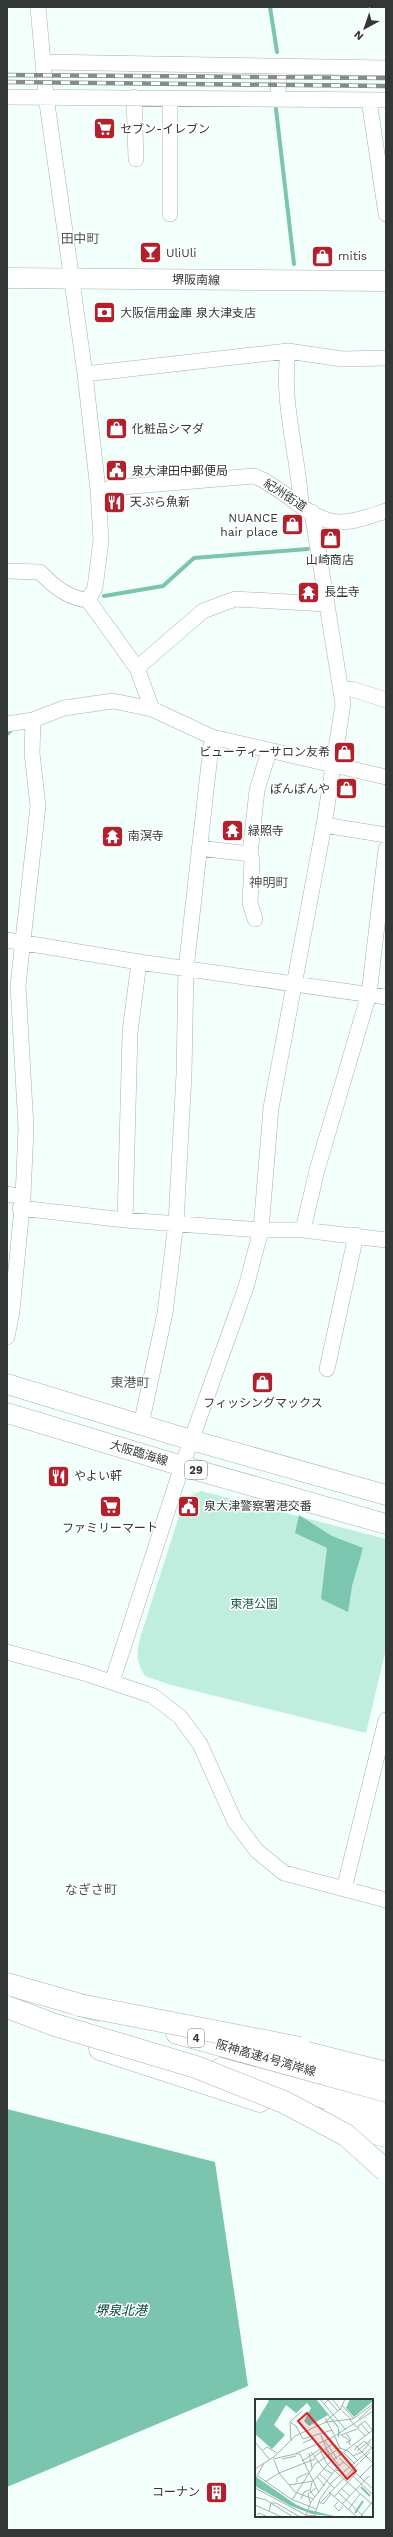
<svg xmlns="http://www.w3.org/2000/svg" width="393" height="2537" font-family="'Work Sans','Noto Sans JP',sans-serif">
<style>
.green{fill:#bfeede}
.forest{fill:#7cc6b0}
.water{fill:#7bc5af}
.lines{fill:none;stroke-linecap:round;stroke-linejoin:round}
.stream{stroke:#7bc5af;stroke-width:4}
.minor-casing{stroke:#a7b2ae;stroke-width:16}
.major-casing{stroke:#a7b2ae;stroke-width:21}
.highway-casing{stroke:#a7b2ae;stroke-width:23}
.minor{stroke:#fff;stroke-width:15}
.major{stroke:#fff;stroke-width:20}
.highway{stroke:#fff;stroke-width:22}
.rail-casing{stroke:#858d8a;stroke-width:4.5}
.rail{stroke:#fff;stroke-width:3;stroke-dasharray:9;stroke-linecap:butt}
.highway-bridge-casing{stroke:#a7b2ae;stroke-width:23;stroke-linecap:butt}
.highway-bridge{stroke:#fff;stroke-width:22}
.labels{text-anchor:middle;dominant-baseline:central;stroke-width:3;stroke-linejoin:round;paint-order:stroke}
.shield{fill:#fff;stroke:#707472;stroke-width:1}
.shield-label{font-size:11px;font-weight:bold;fill:#333836}
.poi-label{font-size:12px;fill:#333836;stroke:#fff;text-anchor:start}
.street-label{font-size:12px;fill:#333836;stroke:#fff}
.park-label{font-size:12px;fill:#1f5b4b;stroke:#fff}
.neighbourhood-label{font-size:13px;fill:#4e5854;stroke:#fff}
.water-label{font-size:13px;font-style:italic;fill:#004436;stroke:#fff}
.inset-river{fill:none;stroke:#7bc5af;stroke-width:2}
.inset-road{fill:none;stroke:#a6afac;stroke-width:1}
.view{fill:#d62828;fill-opacity:0.15;stroke:#d62828;stroke-width:2}
.inset-edge{fill:none;stroke:#333836;stroke-width:2}
</style>
<rect width="100%" height="100%" fill="#f3fffa"/>
<!-- green -->
<path class="green" d="M201,1491L386,1539V1649L366,1733L171,1685L145,1676C136,1661 136,1652 141,1635L180,1513L192,1516L197,1501L187,1497Z"/>
<!-- forest -->
<path class="forest" d="M299,1515L332,1536L363,1548L352,1586L348,1612L321,1599L327,1548L295,1533Z"/>
<!-- water -->
<path class="water" d="M7,2109L215,2162L248,2386L7,2487Z"/>
<g class="lines">
<!-- stream -->
<path class="stream" d="M270,7L277,52
M276,109L294,264
M104,596L163,586L194,558L308,549
M7,734L11,730"/>
<defs>
<path id="minor" d="M38,7L46,96L85,374L98,490L101,540L95,588L88,600
M43,62L386,68
M7,97L386,100
M134,97L136,159
M170,98V214
M278,99L279,66
M369,100L386,214
M288,351C281,403 298,453 301,504
M85,374L288,351L342,359L386,358
M110,488L254,476C281,486 306,516 331,521C348,525 370,516 386,511
M7,571L40,572C53,586 69,599 88,600
M88,600L137,668L152,709
M137,668L203,611L235,599L326,604
M341,690L352,689L386,700
M7,724L33,720L64,708L113,701L152,709L212,737L386,777
M324,825L386,835
M199,848L250,854
M255,919L250,903L252,860L250,854L257,790L269,751
M7,940L139,962L386,997
M7,1194L23,1197
M20,1208L125,1220L261,1230H303L386,1240
M125,1220L130,1032L139,962
M303,1230L317,1170L369,994L386,849
M7,1337L12,1311L23,1197L26,1128L18,985L38,806L32,753L33,720
M327,1369L356,1235
M141,1425L165,1313L176,1223L184,1074L186,969L212,737
M7,1652L84,1673L153,1696L180,1717L200,1744L235,1822L257,1851L284,1873L386,1900
M112,1682L182,1466L246,1287L261,1230L271,1108L324,825L343,704L312,512
M344,1889L386,1720"/>
<path id="major" d="M7,278L386,281
M7,1384L191,1440L386,1495
M7,1413L182,1466L386,1524"/>
<path id="highway" d="M7,1984L98,2010
M177,2033L386,2091
M279,2046L386,2073
M100,2049L260,2101
M221,2069L386,2114
M325,2120L386,2136"/>
</defs>
<!-- minor casing -->
<use href="#minor" class="minor-casing"/>
<!-- major casing -->
<use href="#major" class="major-casing"/>
<!-- highway casing -->
<use href="#highway" class="highway-casing"/>
<!-- minor -->
<use href="#minor" class="minor"/>
<!-- major -->
<use href="#major" class="major"/>
<!-- highway -->
<use href="#highway" class="highway"/>
<defs>
<path id="rail" d="M7,75L386,78
M7,82L386,86"/>
</defs>
<!-- rail casing -->
<use href="#rail" class="rail-casing"/>
<!-- rail -->
<use href="#rail" class="rail"/>
<defs>
<path id="highway-bridge" d="M79,2005L300,2048
M7,2007L55,2025L196,2067L284,2102L346,2135L386,2171"/>
</defs>
<!-- highway-bridge casing -->
<use href="#highway-bridge" class="highway-bridge-casing"/>
<!-- highway-bridge -->
<use href="#highway-bridge" class="highway-bridge"/>
</g>
<!-- icons -->
<defs>
<symbol id="supermarket-square" viewBox="-11 -11 22 22"><rect x="-9" y="-9" width="18" height="18" rx="4" fill="#b21f2d" stroke="#fff"/><path d="M-6-5.5h2.5l.6 2H6L4.5 2H-2.5L-4.4-4H-6ZM-1.5 3.2a1.3 1.3 0 1 0 .1 0ZM3 3.2a1.3 1.3 0 1 0 .1 0Z" fill="#fff"/></symbol>
<symbol id="bar-square" viewBox="-11 -11 22 22"><rect x="-9" y="-9" width="18" height="18" rx="4" fill="#b21f2d" stroke="#fff"/><path d="M-6-5H6L.8 .8V4.5H3.5V6h-7V4.5H-.8V.8Z" fill="#fff"/></symbol>
<symbol id="shop-square" viewBox="-11 -11 22 22"><rect x="-9" y="-9" width="18" height="18" rx="4" fill="#b21f2d" stroke="#fff"/><path d="M-5-2.5h2.3a2.7 3.5 0 0 1 5.4 0H5L5.5 6h-11ZM-1.5-2.5h3a1.5 2.3 0 0 0-3 0Z" fill="#fff"/></symbol>
<symbol id="bank-square" viewBox="-11 -11 22 22"><rect x="-9" y="-9" width="18" height="18" rx="4" fill="#b21f2d" stroke="#fff"/><path d="M-6-4H6V4H-6ZM0-2.3a2.3 2.3 0 1 0 0 4.6a2.3 2.3 0 1 0 0-4.6Z" fill="#fff"/></symbol>
<symbol id="civic-square" viewBox="-11 -11 22 22"><rect x="-9" y="-9" width="18" height="18" rx="4" fill="#b21f2d" stroke="#fff"/><path d="M-.6-6.5H3V-4.5H.6V-3L4-1V1h2V6H-6V1h2V-1L-.6-3ZM-1.2 2.5V6h2.4V2.5Z" fill="#fff"/></symbol>
<symbol id="restaurant-square" viewBox="-11 -11 22 22"><rect x="-9" y="-9" width="18" height="18" rx="4" fill="#b21f2d" stroke="#fff"/><path d="M-5-6h1v4h1v-4h1v4h1v-4h1v5L-1.5 .5V6h-2V.5L-5-1ZM5-6V6H3V1.5H1.5Q1.5-4 5-6Z" fill="#fff"/></symbol>
<symbol id="temple-square" viewBox="-11 -11 22 22"><rect x="-9" y="-9" width="18" height="18" rx="4" fill="#b21f2d" stroke="#fff"/><path d="M0-6L5-2H3V0L6.5 2.5H4V6H1.5V3h-3V6H-4V2.5H-6.5L-3 0V-2H-5Z" fill="#fff"/></symbol>
<symbol id="building-square" viewBox="-11 -11 22 22"><rect x="-9" y="-9" width="18" height="18" rx="4" fill="#b21f2d" stroke="#fff"/><path d="M-4-6H4V6H1V3H-1V6H-4ZM-2.5-4.3h1.7v1.8h-1.7ZM.8-4.3h1.7v1.8H.8ZM-2.5-1h1.7V.8h-1.7ZM.8-1h1.7V.8H.8Z" fill="#fff"/></symbol>
</defs>
<g fill-rule="evenodd">
<use href="#supermarket-square" x="92" y="116" width="25" height="25"/>
<use href="#bar-square" x="138" y="240" width="25" height="25"/>
<use href="#shop-square" x="310" y="244" width="25" height="25"/>
<use href="#bank-square" x="92" y="300" width="25" height="25"/>
<use href="#shop-square" x="104" y="416" width="25" height="25"/>
<use href="#civic-square" x="104" y="458" width="25" height="25"/>
<use href="#restaurant-square" x="102" y="490" width="25" height="25"/>
<use href="#shop-square" x="280" y="512" width="25" height="25"/>
<use href="#shop-square" x="318" y="526" width="25" height="25"/>
<use href="#temple-square" x="296" y="580" width="25" height="25"/>
<use href="#shop-square" x="332" y="740" width="25" height="25"/>
<use href="#shop-square" x="334" y="776" width="25" height="25"/>
<use href="#temple-square" x="220" y="818" width="25" height="25"/>
<use href="#temple-square" x="100" y="824" width="25" height="25"/>
<use href="#shop-square" x="250" y="1370" width="25" height="25"/>
<use href="#restaurant-square" x="46" y="1464" width="25" height="25"/>
<use href="#civic-square" x="176" y="1494" width="25" height="25"/>
<use href="#supermarket-square" x="98" y="1494" width="25" height="25"/>
<use href="#building-square" x="204" y="2480" width="25" height="25"/>
</g>
<g class="labels">
<!-- shield labels -->
<g class="shield">
<rect x="185" y="1461" width="22" height="18" rx="3"/>
<rect x="188" y="2029" width="16" height="18" rx="3"/>
</g>
<g class="shield-label">
<text x="196" y="1470">29</text>
<text x="196" y="2038">4</text>
</g>
<!-- poi labels -->
<g class="poi-label">
<text x="120" y="129">セブン-イレブン</text>
<text x="166" y="253">UliUli</text>
<text x="338" y="256">mitis</text>
<text x="120" y="313">大阪信用金庫 泉大津支店</text>
<text x="132" y="429">化粧品シマダ</text>
<text x="132" y="471">泉大津田中郵便局</text>
<text x="130" y="502">天ぷら魚新</text>
<text x="278" y="518" text-anchor="end">NUANCE<tspan x="278" dy="14">hair place</tspan></text>
<text x="330" y="560" text-anchor="middle">山崎商店</text>
<text x="324" y="592">長生寺</text>
<text x="330" y="752" text-anchor="end">ビューティーサロン友希</text>
<text x="330" y="789" text-anchor="end">ぽんぽんや</text>
<text x="248" y="831">緑照寺</text>
<text x="128" y="836">南溟寺</text>
<text x="263" y="1403" text-anchor="middle">フィッシングマックス</text>
<text x="74" y="1476">やよい軒</text>
<text x="204" y="1506">泉大津警察署港交番</text>
<text x="110" y="1528" text-anchor="middle">ファミリーマート</text>
<text x="200" y="2492" text-anchor="end">コーナン</text>
</g>
<!-- street labels -->
<g class="street-label">
<text transform="translate(196 280) rotate(1)">堺阪南線</text>
<text transform="translate(285 495) rotate(33)">紀州街道</text>
<text transform="translate(139 1453) rotate(17)">大阪臨海線</text>
<text transform="translate(266 2058) rotate(16)">阪神高速4号湾岸線</text>
</g>
<!-- park labels -->
<g class="park-label">
<text x="254" y="1604">東港公園</text>
</g>
<!-- neighbourhood labels -->
<g class="neighbourhood-label">
<text x="80" y="238">田中町</text>
<text x="269" y="882">神明町</text>
<text x="130" y="1382">東港町</text>
<text x="91" y="1889">なぎさ町</text>
</g>
<!-- water labels -->
<g class="water-label">
<text x="121" y="2310">堺泉北港</text>
</g>
</g>
<!-- overview -->
<g transform="translate(255 2399)">
<rect width="118" height="118" fill="#f3fffa"/>
<path d="M12,0H61L83,27L85,34L83,40V29L73,16L54,27L49,22L56,9L52,4L41,14L31,6L19,26L30,36L17,50L0,35V25L14,2ZM95,0H118V2L99,18L91,9ZM0,77L40,105L51,110L83,118L57,115L36,107L0,87Z" fill="#7bc5af"/>
<path class="inset-river" d="M106,88L115,97M100,114L108,102"/>
<path class="inset-road" d="M65,0L91,31M77,0L86,11M69,5L73,1L83,12M87,6L99,20M85,11L90,0M87,12L96,20M70,19L80,37M94,20L110,37M104,20L118,7M35,23L41,27L48,40L77,31M70,23L85,10M106,25L114,34M104,29L103,27L110,22L118,32M91,34L96,41L91,44M66,36L71,49L84,67M86,36L102,30M86,36L94,41L95,46M80,38L85,49L93,52L103,62M74,41L86,57M36,42L35,23L47,12M70,42L82,60M0,43L15,61M48,44L59,39M62,45L72,65L118,106M100,46L118,64M71,50L77,62M8,51L12,48L22,54M99,51L109,42L117,49M102,52L118,39M56,53L69,70L78,75M54,54L57,69M89,54L100,65M41,55H45L64,94M98,57L107,53L115,43M59,58L77,45M84,59L105,78L118,65M18,60L40,55L80,37L118,12M27,60L41,57M19,61L24,74L40,93L58,100M47,62L64,51M105,63L115,53M78,64L85,72L81,71M0,70L20,57L40,37L71,23L98,20L118,5M65,75L79,89M3,77L36,100L61,110M98,77L117,95M62,78L70,87M105,78L118,90M0,81L9,64M10,83L24,74L60,60M42,83V79L53,74M57,83L55,92L60,98M34,86L58,82L74,64L118,31M0,89L51,116L71,118M86,89L95,97M74,93L102,118M83,93L109,118M0,98L11,101L38,118M79,98L101,74M46,100L49,93L54,91M37,101L60,65L85,49M64,103L68,105L76,95M83,103L79,107L84,112L88,107M55,104L53,95L61,89M65,104L104,64M87,105L114,77M0,106L27,118M93,111L105,95M14,112L16,104H21L45,118M2,116L4,114L13,118M50,118L56,103L83,67L89,63M59,118L65,100L77,83L118,48M105,118L118,102"/>
<path class="view" d="M52,14L101,72L92,80L43,22Z"/>
<rect width="118" height="118" class="inset-edge"/>
</g>
<!-- border -->
<rect width="393" height="2537" fill="none" stroke="#333836" stroke-width="16"/>
<!-- north arrow -->
<g transform="translate(365 28) rotate(220)" stroke="#ffffff" stroke-width="3" paint-order="stroke">
<path d="M0-3L7 15L0 10L-7 15Z" fill="#333836"/>
<text y="-6" font-size="11" font-weight="bold" text-anchor="middle" fill="#333836">N</text>
</g>
</svg>
